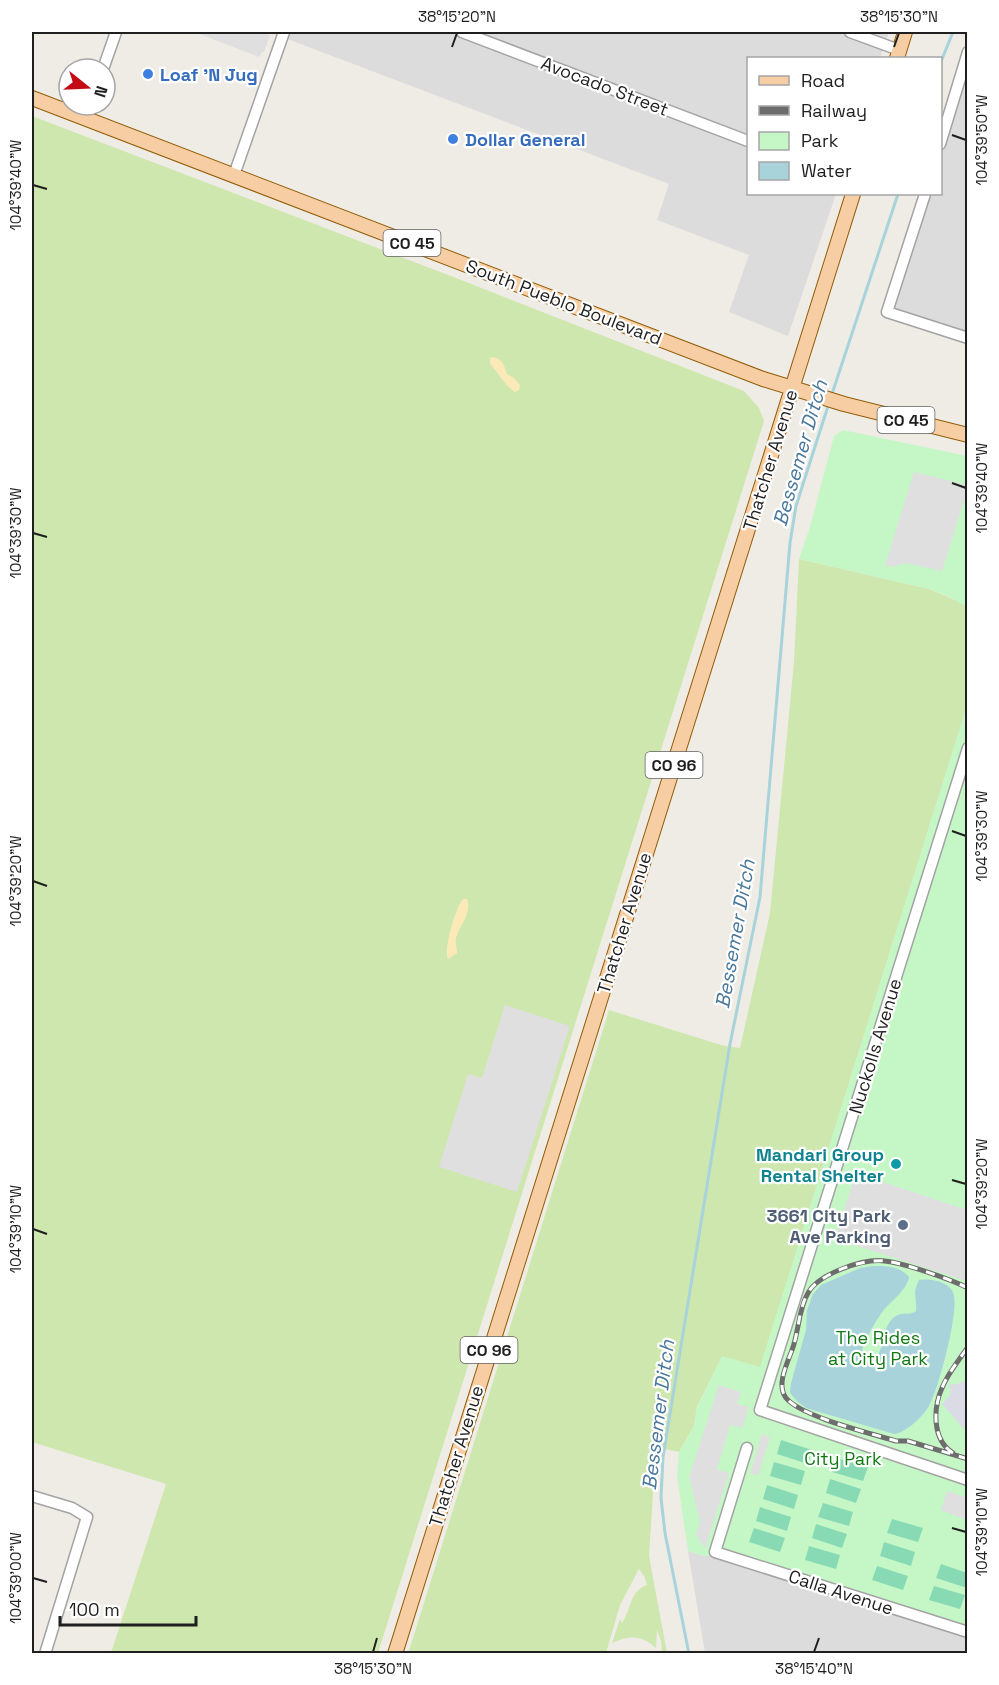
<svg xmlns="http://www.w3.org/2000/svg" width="999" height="1685" font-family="'Space Grotesk',sans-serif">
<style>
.residential{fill:#dddcdc}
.grass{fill:#cee7ae}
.sand{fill:#fbe9b8}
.park{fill:#c5f7c6}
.pitch{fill:#88dab5}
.parking{fill:#dfdfdf}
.plaza{fill:#dadbe5}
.water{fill:#a8d3db}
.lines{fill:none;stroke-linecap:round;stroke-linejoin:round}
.stream{stroke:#a8d3db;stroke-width:3}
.minor-casing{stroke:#a3a3a3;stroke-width:13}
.major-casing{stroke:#935c07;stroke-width:16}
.minor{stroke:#fff;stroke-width:10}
.major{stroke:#f7cea3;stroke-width:14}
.rail-casing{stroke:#6d6d6d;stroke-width:5}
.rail{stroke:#fff;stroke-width:3;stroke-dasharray:9;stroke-linecap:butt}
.ticks{fill:none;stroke:#1f1f1f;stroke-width:2}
.shop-dot{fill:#3f7fe0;stroke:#fff;stroke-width:2}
.culture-dot{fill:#0f9aa8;stroke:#fff;stroke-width:2}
.service-dot{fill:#5c6f8a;stroke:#fff;stroke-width:2}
.labels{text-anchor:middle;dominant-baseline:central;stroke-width:4.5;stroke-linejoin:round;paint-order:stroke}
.shield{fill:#fff;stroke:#626262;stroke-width:1.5}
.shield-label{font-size:16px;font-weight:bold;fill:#1f1f1f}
.shop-label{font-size:18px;font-weight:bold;fill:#366cbe;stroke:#fff;text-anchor:start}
.street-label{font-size:18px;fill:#1f1f1f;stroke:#fff}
.culture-label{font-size:18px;font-weight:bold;fill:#0d838f;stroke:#fff;text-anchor:end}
.service-label{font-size:18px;font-weight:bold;fill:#4e5e75;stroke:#fff;text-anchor:end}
.park-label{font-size:18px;fill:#117913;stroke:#fff}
.water-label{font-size:20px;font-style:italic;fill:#4a789c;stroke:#fff}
.neatline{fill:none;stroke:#1f1f1f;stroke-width:2}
.ticks-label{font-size:15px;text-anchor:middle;fill:#1f1f1f}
</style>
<rect width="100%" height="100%" fill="#efece6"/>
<!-- residential -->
<path class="residential" d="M269,32H889L880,58H748V194H836L788,336L729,312L749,255L657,220L669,184Z
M967,51V338L887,312L923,194H940L941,138Z
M688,1551L704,1556L732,1552L967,1626V1653H705Z"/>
<!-- grass -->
<path class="grass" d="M32,116L456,278L744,391L759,408L764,421L378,1653H111L166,1484L32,1442Z
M799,559L929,589L965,604L968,607L967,706L760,1368L722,1357L697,1407L694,1426L679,1452L656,1447L649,1556L667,1653H662L661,1641L657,1630L656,1648C642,1635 629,1635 612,1643L620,1619L622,1623C631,1610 630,1590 647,1585L644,1576L639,1569L620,1605L606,1653L408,1654L609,1010L721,1045L740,1048L770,913L794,662Z"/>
<!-- sand -->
<path class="sand" d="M493,357C504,360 504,366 507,374L514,378L520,385L519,390L515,392C504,385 499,373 490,364V358Z
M463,899H467C472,914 460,924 456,938C455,944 457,946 457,953L448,959C443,950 456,907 463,899Z"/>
<!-- park -->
<path class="park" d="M843,430L967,456V607L950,597L929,589L799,559L810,527L834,436Z
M967,706V1626L732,1552L704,1556L688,1551L677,1477L679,1452L694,1426L697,1408L722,1356L760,1367Z"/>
<!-- pitch -->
<path class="pitch" d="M781,1440L812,1450L808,1464L777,1454Z
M837,1458L868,1467L863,1481L832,1472Z
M774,1462L805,1471L801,1485L770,1476Z
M830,1479L861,1489L856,1503L826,1493Z
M767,1485L798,1495L794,1509L763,1499Z
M823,1503L853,1512L849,1526L818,1517Z
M760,1507L791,1517L787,1531L756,1521Z
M892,1519L923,1528L918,1542L887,1533Z
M816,1524L847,1534L842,1548L812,1538Z
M754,1528L785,1538L780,1552L749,1542Z
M884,1542L915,1552L911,1566L880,1556Z
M809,1546L840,1555L836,1569L805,1560Z
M941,1564L967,1573V1588L936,1578Z
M877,1566L908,1576L903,1590L872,1580Z
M934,1586L965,1595L960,1609L929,1600Z"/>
<!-- parking -->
<path class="parking" d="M197,32H260L270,35L264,52H262L259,57L197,33Z
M914,472L967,485V491L942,571L906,563L892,567L885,565Z
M505,1005L570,1026L517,1192L439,1167L468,1074L482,1078Z
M856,1173L967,1210V1281L835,1239Z
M719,1385L741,1392L737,1404L749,1407L742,1428L730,1425L717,1469L729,1473L705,1549L696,1535L700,1522L689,1477Z
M762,1434L770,1437L758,1476L750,1473Z
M947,1491L967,1498V1520L941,1510Z"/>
<!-- plaza -->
<path class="plaza" d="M965,1381L967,1388L964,1402L967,1405L968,1425L964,1429L942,1404L950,1395L951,1389L948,1387L951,1383L954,1385Z"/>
<!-- water -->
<path class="water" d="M873,1266C886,1266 900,1266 909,1277C907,1290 891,1301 883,1311C874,1323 867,1336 862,1350L864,1355L877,1357C885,1345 882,1322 898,1315C905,1312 909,1316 916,1311C917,1297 912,1294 919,1280C931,1278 952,1282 954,1296C958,1315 939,1388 929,1406C923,1416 906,1433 894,1434L806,1408L797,1401L790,1393L791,1383L806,1330L807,1310L813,1294L821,1285L860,1268Z"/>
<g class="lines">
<!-- stream -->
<path class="stream" d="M940,64L953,32
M831,397L898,194
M689,1654L665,1533L661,1498L663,1457L730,1044L760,897L790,543L796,506L829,403"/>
<defs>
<path id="minor" d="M462,32L748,141
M850,32L899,50
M103,69L116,32
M86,119L91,105
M940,144L968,52
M234,175L284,32
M925,194L887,312L968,338
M968,748L760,1410L968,1480
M747,1448L715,1552L968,1632
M32,1496L72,1508L87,1517L45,1654"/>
<path id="major" d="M897,58L905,32
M32,98L763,379L844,404L968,435
M395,1654L853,194"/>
</defs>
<!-- minor casing -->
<use href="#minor" class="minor-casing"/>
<!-- major casing -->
<use href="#major" class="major-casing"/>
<!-- minor -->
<use href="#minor" class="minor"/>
<!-- major -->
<use href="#major" class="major"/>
<defs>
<path id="rail" d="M968,1288C950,1279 904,1263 885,1261C864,1258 818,1274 808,1293C798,1310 799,1332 792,1350C787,1364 776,1385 786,1398C802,1417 870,1433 896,1441H908L968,1459
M953,1453C932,1440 933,1408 942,1388C948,1373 959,1360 968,1347"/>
</defs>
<!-- rail casing -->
<use href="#rail" class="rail-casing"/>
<!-- rail -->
<use href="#rail" class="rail"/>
</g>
<!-- ticks -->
<path class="ticks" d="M452,47L457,33M894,47L899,33M952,135L966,140M33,185L47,189M952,483L966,488M33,533L47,537M952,831L966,836M33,881L47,886M952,1180L966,1184M33,1229L47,1234M952,1528L966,1532M33,1578L47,1582M373,1652L377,1638M814,1652L819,1638"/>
<!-- markers -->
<g class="shop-dot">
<circle cx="148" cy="74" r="6"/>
<circle cx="453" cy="139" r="6"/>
</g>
<circle class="culture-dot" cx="896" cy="1164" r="6"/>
<circle class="service-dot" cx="903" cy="1225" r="6"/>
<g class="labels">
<!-- shield labels -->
<g class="shield">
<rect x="383.5" y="230" width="57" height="26" rx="4.5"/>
<rect x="877.5" y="407" width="57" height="26" rx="4.5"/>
<rect x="645.5" y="752" width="57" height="26" rx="4.5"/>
<rect x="460.5" y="1337" width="57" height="26" rx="4.5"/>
</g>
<g class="shield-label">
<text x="412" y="243">CO 45</text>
<text x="906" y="420">CO 45</text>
<text x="674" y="765">CO 96</text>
<text x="489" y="1350">CO 96</text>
</g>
<!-- shop labels -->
<g class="shop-label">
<text x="160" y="74">Loaf 'N Jug</text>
<text x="465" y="139">Dollar General</text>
</g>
<!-- street labels -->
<g class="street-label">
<text transform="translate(605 86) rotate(21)">Avocado Street</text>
<text transform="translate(564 302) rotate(21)">South Pueblo Boulevard</text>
<text transform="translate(770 460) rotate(-73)">Thatcher Avenue</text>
<text transform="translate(624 923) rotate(-73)">Thatcher Avenue</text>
<text transform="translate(875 1046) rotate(-73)">Nuckolls Avenue</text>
<text transform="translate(456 1456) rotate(-73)">Thatcher Avenue</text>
<text transform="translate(841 1592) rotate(18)">Calla Avenue</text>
</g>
<!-- culture labels -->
<g class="culture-label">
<text x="884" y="1154">Mandari Group<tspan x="884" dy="21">Rental Shelter</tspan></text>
</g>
<!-- service labels -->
<g class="service-label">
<text x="891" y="1215">3661 City Park<tspan x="891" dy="21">Ave Parking</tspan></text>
</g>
<!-- park labels -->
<g class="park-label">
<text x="878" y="1337">The Rides<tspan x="878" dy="21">at City Park</tspan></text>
<text x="843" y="1458">City Park</text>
</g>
<!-- water labels -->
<g class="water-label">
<text transform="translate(800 453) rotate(-74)">Bessemer Ditch</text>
<text transform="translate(735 934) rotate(-80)">Bessemer Ditch</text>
<text transform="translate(658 1415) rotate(-83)">Bessemer Ditch</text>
</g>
</g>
<!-- border -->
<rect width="999" height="1685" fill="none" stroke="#ffffff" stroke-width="66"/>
<!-- legend -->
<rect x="747" y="57" width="195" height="138" fill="#ffffff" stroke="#a5a5a5" stroke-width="1.5"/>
<rect x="759" y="76" width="30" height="9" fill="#f7cea3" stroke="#a5a5a5" stroke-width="1.5"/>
<text x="801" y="87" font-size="18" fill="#1f1f1f">Road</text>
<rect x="759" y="106" width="30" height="9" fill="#6d6d6d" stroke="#a5a5a5" stroke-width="1.5"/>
<text x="801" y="117" font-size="18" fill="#1f1f1f">Railway</text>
<rect x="759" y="132" width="30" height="18" fill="#c5f7c6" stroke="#a5a5a5" stroke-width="1.5"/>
<text x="801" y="147" font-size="18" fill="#1f1f1f">Park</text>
<rect x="759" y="162" width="30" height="18" fill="#a8d3db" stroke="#a5a5a5" stroke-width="1.5"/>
<text x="801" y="177" font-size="18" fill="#1f1f1f">Water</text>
<!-- north arrow -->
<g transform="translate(87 87) rotate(108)"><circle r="28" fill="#ffffff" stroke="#a5a5a5" stroke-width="1.5"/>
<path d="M0-4.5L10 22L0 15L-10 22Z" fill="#c40a15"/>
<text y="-9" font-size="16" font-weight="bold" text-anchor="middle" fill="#1f1f1f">N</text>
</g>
<!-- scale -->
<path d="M60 1616v9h136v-9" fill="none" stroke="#1f1f1f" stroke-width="3"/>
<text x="69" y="1616" font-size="18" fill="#1f1f1f" stroke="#ffffff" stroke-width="4.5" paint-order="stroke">100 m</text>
<rect x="33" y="33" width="933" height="1619" class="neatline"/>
<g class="ticks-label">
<text x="457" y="22">38°15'20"N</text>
<text x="899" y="22">38°15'30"N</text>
<text transform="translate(982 140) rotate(-90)" y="5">104°39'50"W</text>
<text transform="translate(16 185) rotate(-90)" y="5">104°39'40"W</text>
<text transform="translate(982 488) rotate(-90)" y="5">104°39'40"W</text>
<text transform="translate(16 533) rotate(-90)" y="5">104°39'30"W</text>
<text transform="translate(982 836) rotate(-90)" y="5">104°39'30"W</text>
<text transform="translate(16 881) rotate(-90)" y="5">104°39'20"W</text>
<text transform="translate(982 1184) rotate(-90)" y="5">104°39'20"W</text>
<text transform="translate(16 1229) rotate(-90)" y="5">104°39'10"W</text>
<text transform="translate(982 1532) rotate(-90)" y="5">104°39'10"W</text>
<text transform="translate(16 1578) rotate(-90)" y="5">104°39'00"W</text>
<text x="373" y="1674">38°15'30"N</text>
<text x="814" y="1674">38°15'40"N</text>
</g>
</svg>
